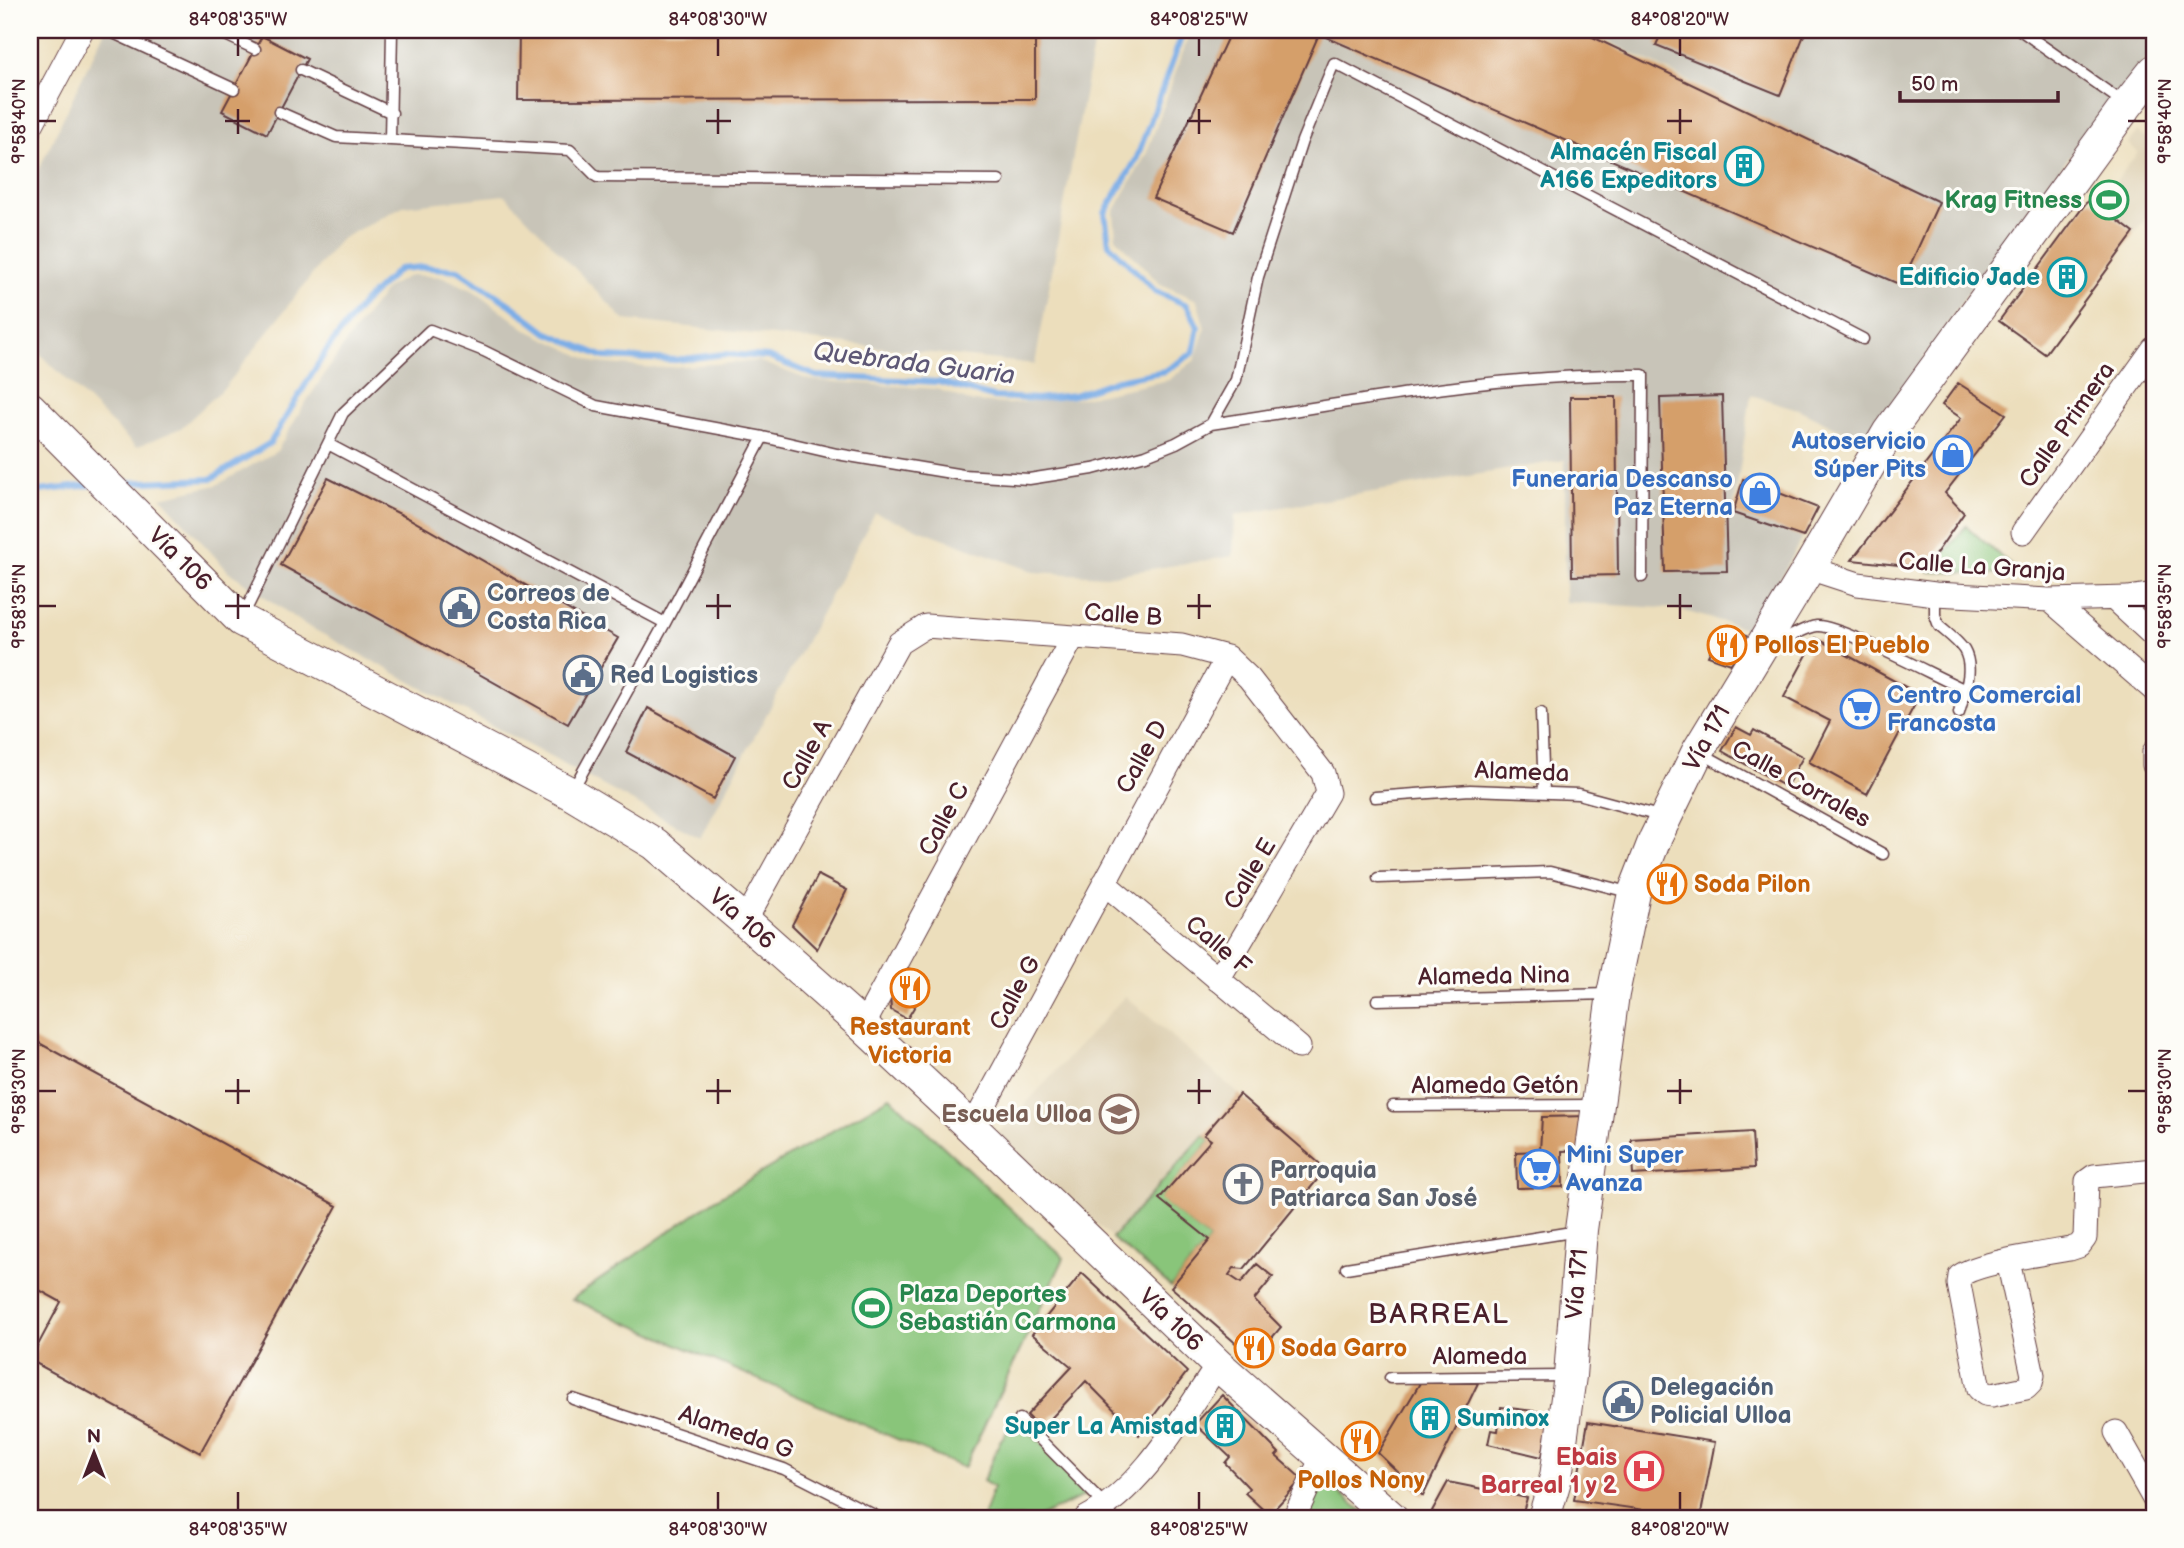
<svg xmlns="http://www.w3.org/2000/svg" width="2184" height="1548" font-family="'Balsamiq Sans',sans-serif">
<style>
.built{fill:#ddcfb1}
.industrial{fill:#c8c4b8}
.green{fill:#89c57a;stroke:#6a7252;stroke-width:2}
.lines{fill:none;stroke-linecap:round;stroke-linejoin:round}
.stream{stroke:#7bade7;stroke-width:6}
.building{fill:#d59f6a}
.service-casing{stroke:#623c41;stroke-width:13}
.minor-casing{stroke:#623c41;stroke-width:25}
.secondary-casing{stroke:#623c41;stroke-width:34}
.service{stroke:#fff;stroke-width:10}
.minor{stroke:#fff;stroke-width:23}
.secondary{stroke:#fff;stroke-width:32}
.ticks{fill:none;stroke:#4a1f2b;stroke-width:2.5}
.labels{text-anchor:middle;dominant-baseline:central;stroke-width:6;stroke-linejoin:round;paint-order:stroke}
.culture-label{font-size:24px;font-weight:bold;fill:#0d838f;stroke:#fdfcf7;text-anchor:end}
.leisure-label{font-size:24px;font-weight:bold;fill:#27864d;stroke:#fdfcf7;text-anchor:end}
.street-label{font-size:24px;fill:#4a1f2b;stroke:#fdfcf7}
.shop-label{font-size:24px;font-weight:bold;fill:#366cbe;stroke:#fdfcf7;text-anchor:end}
.service-label{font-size:24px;font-weight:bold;fill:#4e5e75;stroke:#fdfcf7;text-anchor:start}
.food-label{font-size:24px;font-weight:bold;fill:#c56008;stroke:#fdfcf7;text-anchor:start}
.education-label{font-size:24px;font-weight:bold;fill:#785e54;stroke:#fdfcf7;text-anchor:end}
.worship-label{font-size:24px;font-weight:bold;fill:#5b616d;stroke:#fdfcf7;text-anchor:start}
.health-label{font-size:24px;font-weight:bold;fill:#be3a42;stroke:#fdfcf7;text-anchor:end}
.water-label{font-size:26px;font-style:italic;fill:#5e5876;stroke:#fdfcf7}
.quarter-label{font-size:28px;letter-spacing:2px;fill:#4a1f2b;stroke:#fdfcf7}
.neatline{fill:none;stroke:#4a1f2b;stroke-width:2.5}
.ticks-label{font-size:18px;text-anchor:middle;fill:#4a1f2b}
</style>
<rect width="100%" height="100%" fill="#fdfcf7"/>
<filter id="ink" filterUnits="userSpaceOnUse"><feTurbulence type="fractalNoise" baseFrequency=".0143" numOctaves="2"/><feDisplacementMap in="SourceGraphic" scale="14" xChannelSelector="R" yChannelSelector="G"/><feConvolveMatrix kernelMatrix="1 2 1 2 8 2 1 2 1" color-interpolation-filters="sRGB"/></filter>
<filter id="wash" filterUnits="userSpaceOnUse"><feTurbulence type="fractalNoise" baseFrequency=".00686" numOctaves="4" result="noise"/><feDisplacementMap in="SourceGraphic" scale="28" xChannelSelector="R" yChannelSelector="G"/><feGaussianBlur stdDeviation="1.57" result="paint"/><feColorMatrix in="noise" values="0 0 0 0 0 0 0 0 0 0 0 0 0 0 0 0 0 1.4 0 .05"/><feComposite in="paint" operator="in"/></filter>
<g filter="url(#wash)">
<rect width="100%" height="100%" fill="#ecdebc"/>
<!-- built -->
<path class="built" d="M2137,132L2154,144V208L2134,233L2091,200L2100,188L2107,193L2138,152L2128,144Z
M1125,996L1239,1094L1112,1238L998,1134Z"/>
<!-- industrial -->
<path class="industrial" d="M105,30H1096L1035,364L624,320L505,195L403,206L339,240L226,386L181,428L136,447L30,344V188Z
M1191,30H1578L1793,132L1584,30H2154V49L1997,249L1867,443L1798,409L1751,395L1733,513L1803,537L1752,630L1677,609L1565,602V460L1235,515L1233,556L1106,576L1035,572L875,513L700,838L304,624L228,571L161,497L217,485L277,451L306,402L351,335L388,287L411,275L443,277L474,291L527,330L596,363L656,368L758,361L809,380L937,389L972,402L1009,404L1083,398L1169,380L1195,360L1205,329L1197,300L1160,284L1116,238L1114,212L1146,155Z"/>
<!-- green -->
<path class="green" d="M1966,526L2021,574L1929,572Z
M890,1097L1064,1258L964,1468L572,1299L716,1199Z
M1204,1135L1211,1140L1160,1199L1210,1240L1171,1287L1112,1238Z
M1017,1419L1090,1493L1037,1518H983L993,1487L983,1481L1000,1441Z
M1321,1479L1371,1518H1302Z"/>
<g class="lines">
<!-- stream -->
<path class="stream" d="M120,483L211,479L270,443L326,351L364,302L399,269L424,267L458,270L511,305L546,332L604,357L676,360L724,354L768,357L817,376L939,382L993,397L1037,399L1074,395L1117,380L1165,371L1193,353L1198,327L1187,305L1155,291L1109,244L1105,213L1136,160L1184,30
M30,492L91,485"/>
</g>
<g id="blocks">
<!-- building -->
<path class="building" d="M519,30H1035V99L518,100Z
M1231,30H1578L1939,202L1901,285L1319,34L1233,232L1153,198Z
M1663,30H1806L1780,95L1656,45Z
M262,36L307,59L267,134L222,111Z
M2091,200L2134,233L2045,354L1999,321L2086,203Z
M1958,383L2006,414L1945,493L1964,513L1926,568L1852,560L1961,418L1942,405Z
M1722,396L1727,571L1665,572L1660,398Z
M1570,397H1616L1618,575L1572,576Z
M328,478L410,519L618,638L568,724L447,656L281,565Z
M1743,479L1818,508L1803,537L1733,513Z
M1722,626L1747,635L1731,664L1708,656Z
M1816,638L1920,695L1867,794L1809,762L1830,721L1784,697Z
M648,708L735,756L713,799L626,752Z
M1736,727L1751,735L1754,730L1803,757L1786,787L1722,751Z
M818,875L847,890L817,949L792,925Z
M906,967L930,981L907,1019L891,1010L890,995Z
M30,1038L337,1206L200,1453L30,1360L61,1302L30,1285Z
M1239,1094L1326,1169L1244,1269L1234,1268L1229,1275L1241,1283L1257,1264L1273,1277L1254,1300L1281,1327L1254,1359L1171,1287L1210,1240L1159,1199L1211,1140L1204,1135Z
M1589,1116L1586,1150L1562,1151L1563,1187L1517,1188L1516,1152L1540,1151L1542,1117Z
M1752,1132L1754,1168L1633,1175L1631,1139Z
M1082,1273L1187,1372L1139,1435L1086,1381L1041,1429L1027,1415L1072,1367L1032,1334Z
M1420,1383H1478L1423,1496L1378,1453Z
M1222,1395L1279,1453L1276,1456L1302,1479L1269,1515L1245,1493L1249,1488L1225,1463L1230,1457L1195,1424Z
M1501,1407L1550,1413L1542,1457L1488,1444L1491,1430L1498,1431Z
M1588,1422L1715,1442L1700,1518L1574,1500Z
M1448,1482L1527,1498L1521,1518H1440L1432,1511Z"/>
</g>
</g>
<g filter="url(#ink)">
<use href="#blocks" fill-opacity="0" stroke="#623c41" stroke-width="2"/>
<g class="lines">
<defs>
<path id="service" d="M107,30L234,89
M215,30L255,49
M2020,30L2124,103
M301,70L392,113
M279,112L336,137L570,150L597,177L999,180
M390,140L392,30
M1211,424C1355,402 1498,373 1643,375L1642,577
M328,444L665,623
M1935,594V615L1939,626C1947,633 1958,641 1964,650C1975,669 1964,694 1959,713
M243,616L343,413L430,330L484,351L596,406L763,437L837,454L963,475L1029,479L1093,469L1146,455L1176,443L1211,424L1236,380L1258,277L1302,141L1334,63L1863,339
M1773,646C1786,639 1803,628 1817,626C1838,624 1940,679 1966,690
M1541,713L1544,792
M1701,753L1883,854
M572,791L665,623L763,437
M1375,797L1470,790L1578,794L1663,817
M1378,878L1550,872L1632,893
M1377,1000L1608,994
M1393,1106L1593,1105
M1346,1268L1578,1231
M1390,1378L1566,1376
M573,1399L784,1469L880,1518
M1020,1419L1106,1506L1113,1518"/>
<path id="minor" d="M30,128L82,30
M2023,532L2154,348
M1809,568L1858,584L1935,594L2050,600L2128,598L2154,594
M2114,599L2154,636
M2050,600L2154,690
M2154,752V765
M1104,883L1299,1047
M745,921L899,643L926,626L1182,645L1227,657L1249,678L1323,773L1328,793L1218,980
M863,1026L1073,637
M972,1128L1227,657
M2008,1261L2033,1375L2031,1383L2026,1388L1992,1395L1985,1394L1979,1389L1959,1284L1960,1276C1976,1263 2046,1253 2070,1249L2079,1246L2085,1238L2087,1181L2094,1176L2154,1170
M2116,1432L2154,1499
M1086,1518C1144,1487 1181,1418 1218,1365
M1294,1518L1322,1457"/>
<path id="secondary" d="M30,408L241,620L570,793L655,844L745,921L863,1026L972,1128L1218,1365L1392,1518
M1544,1518L1556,1477L1570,1376L1581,1230L1613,994L1634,893L1655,839L1698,751L1809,568L1888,433L2127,105L2154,71"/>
</defs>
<!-- service casing -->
<use href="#service" class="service-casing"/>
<!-- minor casing -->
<use href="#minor" class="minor-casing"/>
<!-- secondary casing -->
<use href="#secondary" class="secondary-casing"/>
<!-- service -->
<use href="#service" class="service"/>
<!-- minor -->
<use href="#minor" class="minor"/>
<!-- secondary -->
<use href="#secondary" class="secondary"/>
</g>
</g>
<!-- ticks -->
<path class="ticks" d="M238,38V56M718,38V56M1199,38V56M1680,38V56M238,109V134M718,109V134M1199,109V134M1680,109V134M38,121H56M225,121H250M706,121H731M1187,121H1211M1667,121H1692M2128,121H2146M238,594V619M718,594V619M1199,594V619M1680,594V619M38,606H56M225,606H250M706,606H731M1187,606H1211M1667,606H1692M2128,606H2146M238,1079V1104M718,1079V1104M1199,1079V1104M1680,1079V1104M38,1091H56M225,1091H250M706,1091H731M1187,1091H1211M1667,1091H1692M2128,1091H2146M238,1492V1510M718,1492V1510M1199,1492V1510M1680,1492V1510"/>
<!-- icons -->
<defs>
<symbol id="building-ring" viewBox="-11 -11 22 22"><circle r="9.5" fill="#fdfcf7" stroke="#0f9aa8" stroke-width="1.5"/><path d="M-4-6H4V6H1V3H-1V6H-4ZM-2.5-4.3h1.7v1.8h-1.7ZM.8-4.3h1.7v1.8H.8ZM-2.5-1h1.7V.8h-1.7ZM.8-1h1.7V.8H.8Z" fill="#0f9aa8"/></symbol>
<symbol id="stadium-ring" viewBox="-11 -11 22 22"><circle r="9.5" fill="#fdfcf7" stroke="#2e9e5b" stroke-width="1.5"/><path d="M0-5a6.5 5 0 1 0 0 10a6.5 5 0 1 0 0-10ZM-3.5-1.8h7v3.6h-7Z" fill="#2e9e5b"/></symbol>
<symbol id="shop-ring" viewBox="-11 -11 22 22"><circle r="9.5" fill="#fdfcf7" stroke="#3f7fe0" stroke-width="1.5"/><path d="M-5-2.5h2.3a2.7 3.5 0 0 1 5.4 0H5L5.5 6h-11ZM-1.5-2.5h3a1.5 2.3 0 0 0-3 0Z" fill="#3f7fe0"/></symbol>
<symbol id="civic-ring" viewBox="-11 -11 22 22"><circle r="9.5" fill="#fdfcf7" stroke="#5c6f8a" stroke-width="1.5"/><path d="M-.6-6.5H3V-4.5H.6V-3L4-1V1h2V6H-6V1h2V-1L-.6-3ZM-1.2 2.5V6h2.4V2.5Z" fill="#5c6f8a"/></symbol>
<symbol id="restaurant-ring" viewBox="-11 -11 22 22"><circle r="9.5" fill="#fdfcf7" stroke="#e8710a" stroke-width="1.5"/><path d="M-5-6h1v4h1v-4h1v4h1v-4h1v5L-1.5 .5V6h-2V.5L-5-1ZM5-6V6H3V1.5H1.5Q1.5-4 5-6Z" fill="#e8710a"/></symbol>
<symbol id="supermarket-ring" viewBox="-11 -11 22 22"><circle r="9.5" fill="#fdfcf7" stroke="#3f7fe0" stroke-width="1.5"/><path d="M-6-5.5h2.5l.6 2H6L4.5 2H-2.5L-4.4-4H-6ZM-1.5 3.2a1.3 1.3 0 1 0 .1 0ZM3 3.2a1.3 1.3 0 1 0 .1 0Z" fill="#3f7fe0"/></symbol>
<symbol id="school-ring" viewBox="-11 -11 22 22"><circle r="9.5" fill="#fdfcf7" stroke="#8d6e63" stroke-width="1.5"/><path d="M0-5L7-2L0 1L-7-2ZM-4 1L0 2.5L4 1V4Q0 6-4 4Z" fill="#8d6e63"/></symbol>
<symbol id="church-ring" viewBox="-11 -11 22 22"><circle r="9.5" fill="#fdfcf7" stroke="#6b7280" stroke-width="1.5"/><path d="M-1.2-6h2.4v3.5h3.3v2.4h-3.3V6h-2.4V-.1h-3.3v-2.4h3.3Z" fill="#6b7280"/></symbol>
<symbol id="hospital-ring" viewBox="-11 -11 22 22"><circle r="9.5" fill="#fdfcf7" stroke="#e0444e" stroke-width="1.5"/><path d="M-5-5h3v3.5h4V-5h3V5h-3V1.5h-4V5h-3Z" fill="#e0444e"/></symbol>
</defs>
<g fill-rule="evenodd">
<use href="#building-ring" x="1722" y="144" width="44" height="44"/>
<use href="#stadium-ring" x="2087" y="178" width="44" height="44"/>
<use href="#building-ring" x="2045" y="255" width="44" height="44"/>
<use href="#shop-ring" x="1931" y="433" width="44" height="44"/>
<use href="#shop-ring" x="1738" y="471" width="44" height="44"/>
<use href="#civic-ring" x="438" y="585" width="44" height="44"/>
<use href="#restaurant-ring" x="1705" y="623" width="44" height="44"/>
<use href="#civic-ring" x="561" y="653" width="44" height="44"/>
<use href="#supermarket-ring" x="1838" y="687" width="44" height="44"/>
<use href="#restaurant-ring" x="1645" y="862" width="44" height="44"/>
<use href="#restaurant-ring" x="888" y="966" width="44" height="44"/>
<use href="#school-ring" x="1097" y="1092" width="44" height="44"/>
<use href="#supermarket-ring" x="1517" y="1147" width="44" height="44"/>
<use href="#church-ring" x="1221" y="1162" width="44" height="44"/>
<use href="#stadium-ring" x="850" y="1286" width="44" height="44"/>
<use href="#restaurant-ring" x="1232" y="1326" width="44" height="44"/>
<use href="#civic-ring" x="1601" y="1379" width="44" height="44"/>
<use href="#building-ring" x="1408" y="1396" width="44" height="44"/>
<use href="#building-ring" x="1203" y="1404" width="44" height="44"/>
<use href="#restaurant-ring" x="1339" y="1419" width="44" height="44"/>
<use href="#hospital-ring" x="1622" y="1449" width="44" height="44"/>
</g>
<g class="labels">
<!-- culture labels -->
<g class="culture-label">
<text x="1717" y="152">Almacén Fiscal<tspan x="1717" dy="28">A166 Expeditors</tspan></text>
<text x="2040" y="277">Edificio Jade</text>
<text x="1457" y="1418" text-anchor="start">Suminox</text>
<text x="1198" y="1426">Super La Amistad</text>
</g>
<!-- leisure labels -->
<g class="leisure-label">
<text x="2082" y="200">Krag Fitness</text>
<text x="899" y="1294" text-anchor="start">Plaza Deportes<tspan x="899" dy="28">Sebastián Carmona</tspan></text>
</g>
<!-- street labels -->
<g class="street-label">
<text transform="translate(2067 425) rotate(-55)">Calle Primera</text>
<text transform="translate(180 559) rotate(45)">Vía 106</text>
<text transform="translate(1982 567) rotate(4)">Calle La Granja</text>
<text transform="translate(1123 615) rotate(4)">Calle B</text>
<text transform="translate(1707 738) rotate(-61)">Vía 171</text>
<text transform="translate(807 755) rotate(-61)">Calle A</text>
<text transform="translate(1142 757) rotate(-61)">Calle D</text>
<text transform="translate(1522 772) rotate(2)">Alameda</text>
<text transform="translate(1801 784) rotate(29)">Calle Corrales</text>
<text transform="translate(944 819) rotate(-62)">Calle C</text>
<text transform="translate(1250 874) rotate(-59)">Calle E</text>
<text transform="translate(742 919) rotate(41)">Vía 106</text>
<text transform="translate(1218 945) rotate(40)">Calle F</text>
<text transform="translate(1494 976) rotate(-1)">Alameda Nina</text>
<text transform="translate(1015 993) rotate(-62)">Calle G</text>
<text x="1495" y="1085">Alameda Getón</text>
<text transform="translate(1577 1284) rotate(-85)">Vía 171</text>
<text transform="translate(1171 1320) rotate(44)">Vía 106</text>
<text x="1480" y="1356">Alameda</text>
<text transform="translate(736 1432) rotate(19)">Alameda G</text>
</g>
<!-- shop labels -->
<g class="shop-label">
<text x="1926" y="441">Autoservicio<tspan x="1926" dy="28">Súper Pits</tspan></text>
<text x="1733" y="479">Funeraria Descanso<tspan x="1733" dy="28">Paz Eterna</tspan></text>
<text x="1887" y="695" text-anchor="start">Centro Comercial<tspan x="1887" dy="28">Francosta</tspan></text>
<text x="1566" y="1155" text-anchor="start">Mini Super<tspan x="1566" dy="28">Avanza</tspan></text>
</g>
<!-- service labels -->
<g class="service-label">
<text x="487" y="593">Correos de<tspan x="487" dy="28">Costa Rica</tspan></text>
<text x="610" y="675">Red Logistics</text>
<text x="1650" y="1387">Delegación<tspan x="1650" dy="28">Policial Ulloa</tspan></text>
</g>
<!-- food labels -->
<g class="food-label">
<text x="1754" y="645">Pollos El Pueblo</text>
<text x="1694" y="884">Soda Pilon</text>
<text x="910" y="1027" text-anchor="middle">Restaurant<tspan x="910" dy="28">Victoria</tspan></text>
<text x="1281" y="1348">Soda Garro</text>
<text x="1361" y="1480" text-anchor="middle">Pollos Nony</text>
</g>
<!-- education labels -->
<g class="education-label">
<text x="1092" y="1114">Escuela Ulloa</text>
</g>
<!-- worship labels -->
<g class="worship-label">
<text x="1270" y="1170">Parroquia<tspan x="1270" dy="28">Patriarca San José</tspan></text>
</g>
<!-- health labels -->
<g class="health-label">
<text x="1617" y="1457">Ebais<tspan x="1617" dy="28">Barreal 1 y 2</tspan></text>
</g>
<!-- water labels -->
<g class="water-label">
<text transform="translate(914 364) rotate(7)">Quebrada Guaria</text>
</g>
<!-- quarter labels -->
<g class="quarter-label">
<text x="1439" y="1314">BARREAL</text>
</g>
</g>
<!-- margin -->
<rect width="2184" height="1548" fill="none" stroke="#fdfcf7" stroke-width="77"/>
<!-- north arrow -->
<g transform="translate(94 1453)" stroke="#fdfcf7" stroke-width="5" paint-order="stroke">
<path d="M0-5L12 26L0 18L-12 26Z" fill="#4a1f2b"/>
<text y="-10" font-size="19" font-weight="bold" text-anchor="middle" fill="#4a1f2b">N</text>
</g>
<!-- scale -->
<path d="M1900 91v10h158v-10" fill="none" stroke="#4a1f2b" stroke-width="3.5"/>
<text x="1911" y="91" font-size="21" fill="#4a1f2b" stroke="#fdfcf7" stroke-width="5" paint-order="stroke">50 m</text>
<rect x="38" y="38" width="2108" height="1472" class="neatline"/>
<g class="ticks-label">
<text x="238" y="25">84°08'35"W</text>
<text x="718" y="25">84°08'30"W</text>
<text x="1199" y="25">84°08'25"W</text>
<text x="1680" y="25">84°08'20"W</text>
<text transform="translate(19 121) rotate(-90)" y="6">9°58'40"N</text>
<text transform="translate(2165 121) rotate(-90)" y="6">9°58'40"N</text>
<text transform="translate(19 606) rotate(-90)" y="6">9°58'35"N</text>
<text transform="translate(2165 606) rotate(-90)" y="6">9°58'35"N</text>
<text transform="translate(19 1091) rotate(-90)" y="6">9°58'30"N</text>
<text transform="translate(2165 1091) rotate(-90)" y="6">9°58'30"N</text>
<text x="238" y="1535">84°08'35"W</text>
<text x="718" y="1535">84°08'30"W</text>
<text x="1199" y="1535">84°08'25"W</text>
<text x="1680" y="1535">84°08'20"W</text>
</g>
</svg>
